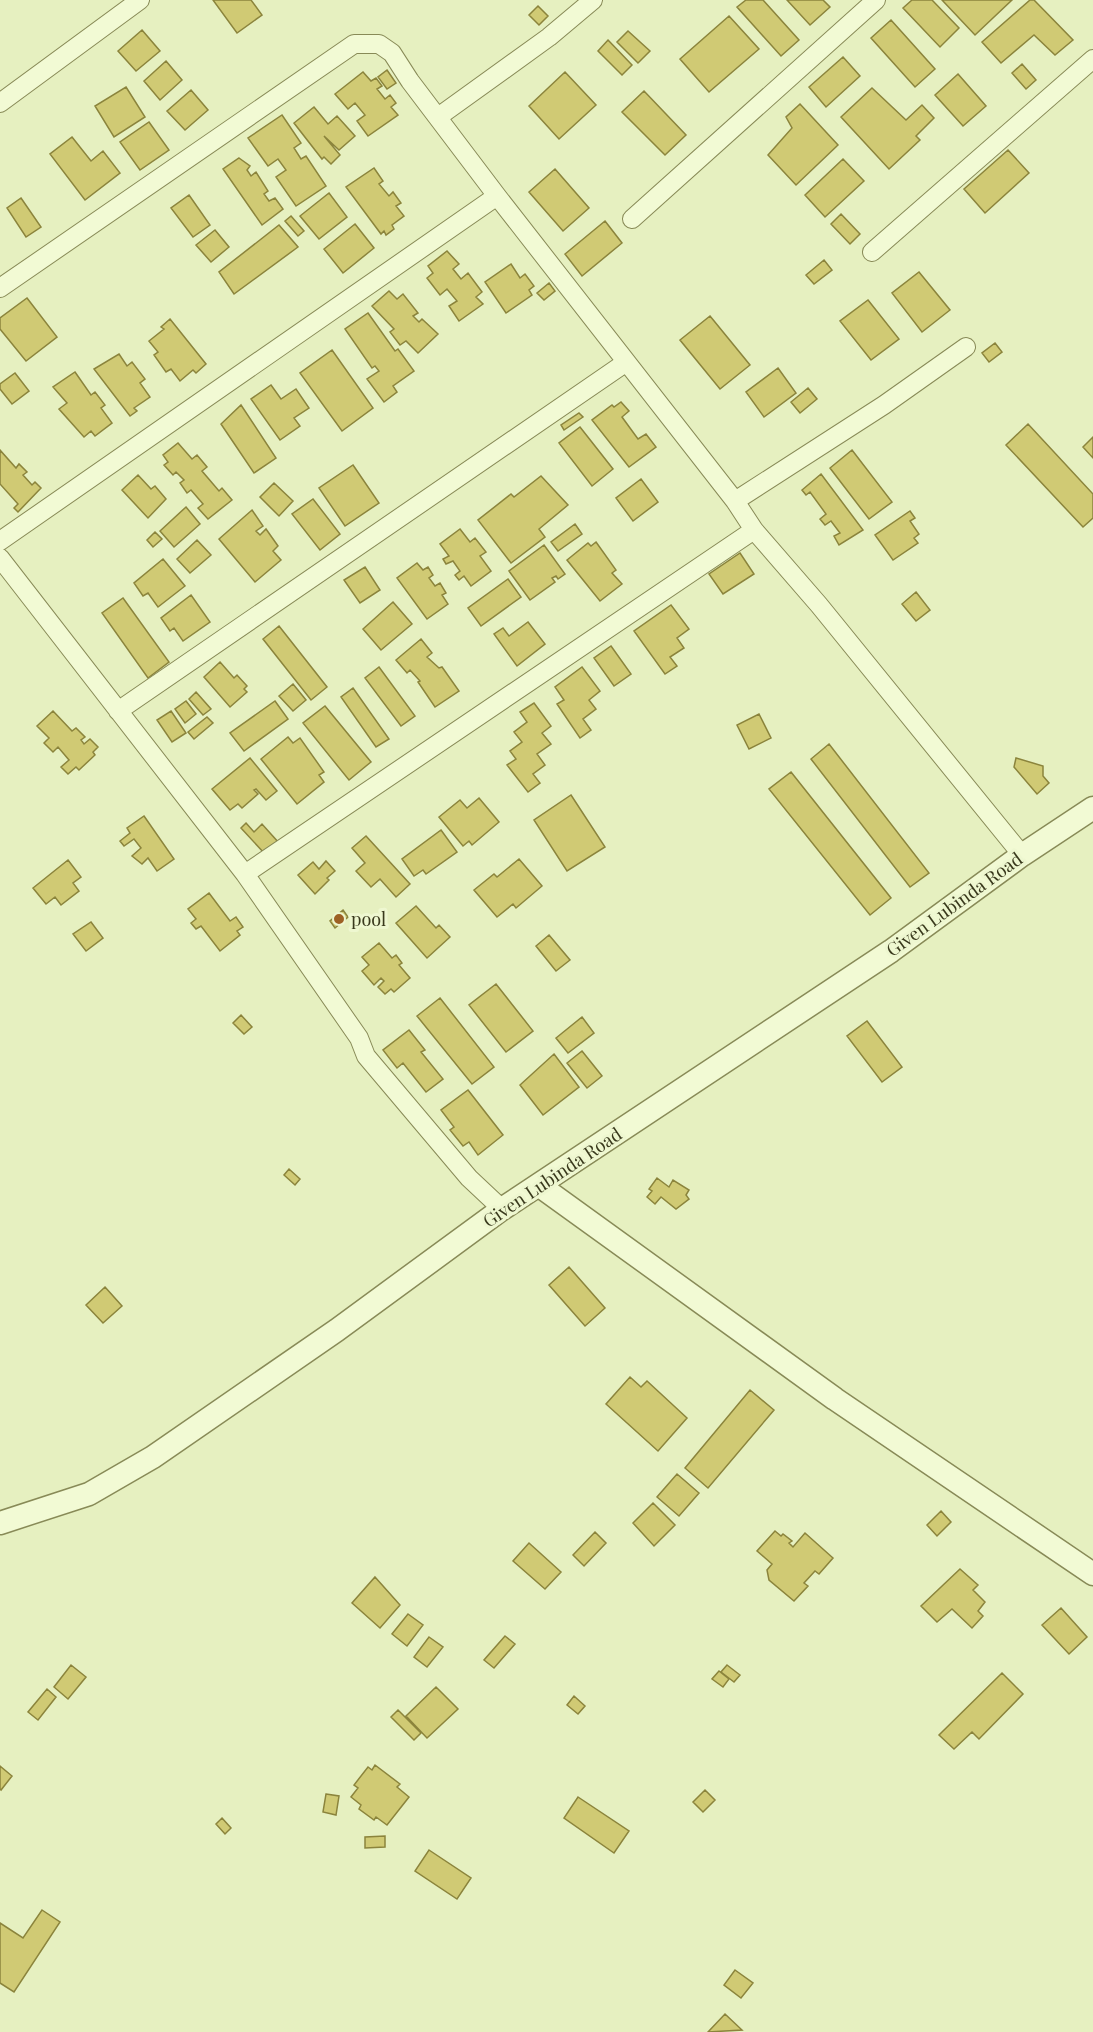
<svg xmlns="http://www.w3.org/2000/svg" width="1093" height="2032" font-family="'Playfair Display',serif">
<style>
.building{fill:#d0ca74;stroke:#8b843c;stroke-width:1.5}
.lines{fill:none;stroke-linecap:round;stroke-linejoin:round}
.minor-casing{stroke:#888a57;stroke-width:20}
.tertiary-casing{stroke:#888a57;stroke-width:25}
.minor{stroke:#f2fad4;stroke-width:18}
.tertiary{stroke:#f2fad4;stroke-width:22}
.poi-dot{fill:#9d6124;stroke:#eef7d0;stroke-width:2}
.labels{text-anchor:middle;dominant-baseline:central;stroke-width:6;stroke-linejoin:round;paint-order:stroke}
.street-label{font-size:18px;fill:#39391c;stroke:#eef7d0}
.poi-label{font-size:18px;fill:#39391c;stroke:#eef7d0;text-anchor:start}
</style>
<rect width="100%" height="100%" fill="#e6f0c0"/>
<!-- building -->
<path class="building" d="M213,0H251L262,15L237,33Z
M746,0H763L799,40L781,56L737,7Z
M787,0H823L830,7L810,25Z
M912,0H932L959,28L940,47L903,8Z
M942,0H1012L975,35Z
M1030,0H1034L1073,40L1055,55L1034,35L1001,63L982,42Z
M538,6L548,16L539,25L529,15Z
M729,16L759,49L709,92L680,59Z
M891,20L935,69L915,87L871,38Z
M142,30L160,51L136,71L118,51Z
M628,31L650,51L638,63L617,42Z
M608,40L632,65L622,75L598,51Z
M843,57L860,76L826,107L809,87Z
M166,61L182,80L160,100L144,81Z
M1022,64L1036,80L1026,89L1012,73Z
M387,70L396,83L387,89L378,77Z
M363,72L371,81L376,78L382,86L377,89L385,99L390,95L396,103L391,107L398,115L368,136L357,121L365,115L355,103L348,109L335,94Z
M565,72L596,105L559,139L529,106Z
M958,74L986,106L963,126L935,95Z
M126,87L145,117L114,137L95,106Z
M872,88L906,120L922,105L934,118L916,136L920,140L889,169L841,117Z
M191,90L208,110L185,130L167,111Z
M644,91L686,135L665,155L622,112Z
M800,104L838,145L796,185L768,155L792,128L786,117Z
M314,107L328,124L337,116L355,136L339,150L324,136L340,155L331,164L324,157L322,159L294,123Z
M282,115L301,143L294,148L301,159L306,156L326,186L296,206L276,177L286,170L278,159L268,166L248,138Z
M149,122L169,150L140,170L120,142Z
M72,137L91,161L103,151L120,173L85,200L50,154Z
M1008,150L1029,173L985,213L964,189Z
M239,158L250,166L247,170L251,176L256,172L268,191L264,194L269,201L275,198L283,209L262,225L223,169Z
M843,159L864,181L825,217L805,195Z
M374,168L383,181L379,184L389,196L393,192L401,203L396,206L404,216L392,225L394,229L386,235L384,231L381,234L346,187Z
M555,169L589,208L563,231L529,192Z
M329,193L347,217L319,239L300,216Z
M189,195L210,225L193,237L171,208Z
M21,198L41,227L26,237L7,208Z
M841,214L860,234L850,244L831,224Z
M291,216L304,231L298,236L285,221Z
M605,221L622,243L582,276L565,254Z
M355,224L374,248L343,273L324,249Z
M279,225L298,247L234,294L219,272Z
M215,230L229,247L211,262L196,245Z
M447,251L459,264L453,269L461,279L468,273L482,292L476,297L483,304L459,321L449,306L457,301L447,289L440,295L427,278L433,273L428,266Z
M824,260L832,270L814,284L806,275Z
M511,264L520,278L525,274L534,286L529,290L532,295L506,313L485,282Z
M919,272L950,310L922,332L892,293Z
M549,283L555,291L544,300L537,293Z
M389,291L397,299L403,294L418,313L413,316L419,322L422,319L438,334L418,353L406,341L400,345L390,332L394,329L372,306Z
M27,298L57,337L26,361L0,329V318Z
M868,300L899,339L871,360L840,321Z
M368,313L395,351L398,349L414,371L393,386L397,392L384,402L367,379L379,371L375,366L372,368L345,329Z
M710,316L750,365L720,389L680,340Z
M170,319L206,364L196,373L193,370L180,381L171,369L166,372L154,355L158,352L149,341L164,329L161,327Z
M995,343L1002,352L989,362L982,353Z
M332,350L373,408L342,431L300,373Z
M119,354L127,366L132,362L145,379L140,383L150,397L134,408L137,411L130,416L94,369Z
M778,368L796,393L764,417L746,392Z
M75,372L91,395L95,392L105,405L101,408L112,423L95,436L91,431L84,437L59,409L67,403L53,387Z
M15,373L29,391L12,404L0,389V384Z
M271,385L281,399L296,389L309,408L294,418L300,426L280,440L251,399Z
M808,388L817,399L800,413L791,402Z
M621,402L629,411L622,417L638,439L646,434L656,447L629,467L592,420L612,405L614,407Z
M241,405L276,458L254,473L221,424Z
M579,413L583,417L564,430L561,425Z
M1028,424L1093,494V518L1083,527L1006,445Z
M580,427L613,469L592,486L559,443Z
M1093,437V458L1083,447Z
M178,443L192,459L197,455L207,467L202,471L219,491L222,488L232,500L208,519L198,508L203,504L191,490L187,493L180,483L184,480L176,472L173,475L164,465L168,462L163,455Z
M0,450L16,468L19,464L27,472L23,475L32,485L35,482L41,488L18,512L14,508L18,504L0,484Z
M852,450L892,502L869,519L830,468Z
M353,465L379,503L345,526L319,488Z
M821,474L863,530L839,545L834,536L840,533L831,521L825,525L820,519L826,514L810,492L806,495L802,490Z
M138,475L151,489L155,486L166,499L148,518L122,490Z
M541,476L568,505L539,529L545,537L511,563L478,520L511,494L514,497Z
M641,479L658,502L633,521L616,498Z
M274,483L293,501L279,516L260,497Z
M313,499L340,534L320,550L292,514Z
M186,507L200,524L174,547L160,531Z
M252,510L263,526L256,531L260,535L266,529L278,546L273,551L281,560L255,582L219,539Z
M910,511L915,518L910,521L919,534L914,538L918,543L893,560L875,535Z
M575,524L582,534L558,551L551,542Z
M460,529L470,542L475,538L486,552L480,556L491,571L471,586L464,576L459,580L455,575L460,571L453,561L446,564L443,559L449,556L440,544Z
M155,532L162,539L153,547L147,540Z
M197,540L211,555L190,573L177,559Z
M596,542L616,570L612,573L622,584L600,601L567,560L588,543L591,546Z
M544,545L565,574L558,579L556,576L552,578L555,582L530,600L509,571Z
M740,553L754,574L723,594L709,574Z
M163,559L185,586L158,607L148,593L143,596L134,583Z
M417,563L423,570L428,567L433,575L429,578L435,586L440,583L446,593L442,595L448,604L427,619L397,578Z
M365,567L380,590L360,603L344,580Z
M508,579L521,597L481,626L468,608Z
M916,592L930,610L916,621L902,604Z
M191,595L210,622L183,641L174,628L170,631L161,618Z
M123,598L169,662L148,678L102,613Z
M393,602L412,624L381,650L363,629Z
M671,605L689,629L677,638L684,648L670,657L677,666L665,674L634,631Z
M528,622L545,644L517,666L494,634L503,628L509,636Z
M279,626L327,687L311,700L263,639Z
M421,639L432,653L427,657L439,668L442,667L459,691L435,707L418,682L420,681L410,670L407,673L396,660Z
M611,646L631,674L614,686L594,658Z
M220,662L234,678L237,675L247,686L244,689L247,692L230,707L204,677Z
M379,667L415,716L401,726L365,678Z
M582,667L600,691L589,700L596,709L583,719L591,730L580,738L557,704L564,700L555,687Z
M293,684L306,700L293,711L279,696Z
M353,688L389,739L376,747L341,697Z
M196,692L211,709L203,715L189,699Z
M186,701L196,714L185,723L175,709Z
M275,701L288,719L244,751L230,733Z
M534,703L551,726L542,733L551,744L537,754L545,765L533,774L540,783L528,792L507,765L516,759L510,751L522,742L514,732L527,722L520,712Z
M325,706L371,762L349,780L303,723Z
M53,711L72,731L76,728L85,737L81,740L84,744L90,739L98,747L93,752L95,755L79,770L76,767L68,774L61,767L69,760L58,747L53,752L44,743L49,738L37,726Z
M171,711L186,733L172,742L157,720Z
M759,714L771,738L749,749L737,725Z
M207,717L213,723L194,739L188,732Z
M288,737L293,743L300,738L324,772L319,775L324,782L297,804L261,759Z
M829,744L929,873L910,887L811,759Z
M250,758L277,791L266,800L256,789L254,790L258,794L242,808L238,804L230,810L212,789Z
M1016,758L1043,766V776L1049,783L1037,794L1014,767Z
M791,772L891,898L870,915L769,789Z
M571,795L605,847L567,871L534,820Z
M479,798L499,822L472,845L469,841L463,846L439,817L460,800L467,808Z
M144,816L174,859L157,871L148,858L142,864L132,856L141,848L134,839L124,846L120,841L130,833L127,828Z
M246,823L254,832L262,824L279,843L265,854L241,828Z
M441,830L457,852L426,874L423,870L414,876L402,859Z
M366,836L410,884L396,897L380,879L371,887L356,871L365,863L352,848Z
M519,859L542,886L516,908L513,904L497,917L474,890L494,874L497,877Z
M68,860L81,877L73,883L79,891L61,905L55,897L46,904L33,888Z
M326,861L335,871L327,878L329,880L315,894L298,875L313,862L319,869Z
M209,893L230,921L236,917L243,927L237,931L240,935L220,951L201,926L196,929L191,923L196,919L188,909Z
M416,906L436,928L439,925L450,937L427,958L396,923Z
M343,910L348,917L335,928L330,921Z
M91,922L103,938L86,951L73,934Z
M549,935L570,960L556,971L536,946Z
M379,943L392,958L396,955L402,963L399,965L410,978L394,992L391,989L385,994L378,987L384,981L381,978L374,985L362,971L369,965L362,957Z
M496,984L533,1031L506,1052L469,1005Z
M440,998L494,1067L472,1084L417,1016Z
M241,1015L252,1027L244,1034L233,1023Z
M582,1017L594,1033L568,1053L556,1038Z
M867,1021L902,1067L882,1082L847,1036Z
M867,1021L902,1067L882,1082L847,1036Z
M409,1030L425,1050L421,1052L443,1079L426,1092L403,1063L397,1068L383,1050Z
M582,1051L602,1076L587,1088L567,1063Z
M554,1054L579,1087L543,1115L520,1085Z
M468,1090L503,1135L478,1155L469,1142L463,1146L450,1130L454,1127L441,1110Z
M289,1169L300,1179L295,1185L284,1175Z
M657,1178L669,1187L673,1180L689,1190L686,1195L689,1199L676,1209L661,1197L655,1204L647,1197L652,1191L649,1189Z
M569,1267L605,1308L585,1326L549,1285Z
M105,1287L122,1306L103,1323L86,1305Z
M630,1377L641,1387L647,1381L687,1418L658,1451L606,1404Z
M750,1390L774,1410L708,1488L685,1468Z
M677,1474L699,1493L679,1516L657,1497Z
M653,1503L675,1525L654,1546L633,1523Z
M941,1511L951,1522L937,1536L927,1525Z
M775,1531L781,1536L783,1534L792,1541L789,1543L793,1547L805,1533L833,1558L819,1574L815,1571L804,1583L808,1586L794,1601L769,1580L767,1570L772,1564L757,1551Z
M595,1532L606,1543L584,1566L573,1555Z
M529,1543L561,1572L545,1589L513,1561Z
M960,1569L978,1585L973,1590L985,1602L978,1611L983,1616L972,1628L952,1609L937,1622L921,1606Z
M375,1577L400,1605L380,1628L352,1603Z
M1061,1608L1087,1637L1069,1654L1042,1625Z
M408,1614L423,1625L407,1646L392,1634Z
M505,1636L515,1644L494,1668L484,1660Z
M429,1637L443,1647L427,1667L414,1657Z
M71,1665L86,1677L68,1699L54,1687Z
M727,1665L740,1675L734,1682L721,1672Z
M719,1671L729,1679L723,1687L712,1679Z
M1002,1673L1023,1694L979,1739L972,1732L954,1749L939,1735Z
M436,1687L458,1709L427,1738L406,1716Z
M47,1689L56,1697L38,1720L28,1712Z
M574,1696L585,1706L578,1714L567,1705Z
M398,1710L421,1733L414,1740L391,1717Z
M375,1765L400,1784L397,1787L409,1797L387,1825L376,1817L374,1820L359,1809L361,1805L351,1797L358,1788L354,1785L368,1767L372,1770Z
M0,1766L12,1776L1,1790L0,1789Z
M705,1790L715,1800L703,1812L693,1802Z
M326,1794L339,1796L336,1815L323,1812Z
M578,1797L629,1831L614,1853L564,1818Z
M222,1818L231,1828L225,1834L216,1824Z
M385,1836V1847L365,1848V1837Z
M429,1850L471,1878L457,1899L415,1871Z
M42,1910L60,1922L14,1992L0,1983V1923L23,1938Z
M735,1970L753,1983L741,1998L724,1985Z
M725,2014L742,2030L708,2032Z"/>
<g class="lines">
<defs>
<path id="minor" d="M0,103L140,0
M438,117L549,37L593,0
M632,219L876,0
M872,252L1093,59
M0,288L354,44H379L392,53L410,81L497,196L735,501L754,530L819,605L1022,855
M735,501L884,405L966,347
M0,541L497,196
M0,558L245,874L359,1038L366,1056L469,1178L502,1209
M118,711L625,363
M245,874L754,530"/>
<path id="tertiary" d="M540,1186L835,1399L1093,1574
M0,1523L89,1494L153,1457L337,1330L502,1209L891,951L1022,855L1093,808"/>
</defs>
<!-- minor casing -->
<use href="#minor" class="minor-casing"/>
<!-- tertiary casing -->
<use href="#tertiary" class="tertiary-casing"/>
<!-- minor -->
<use href="#minor" class="minor"/>
<!-- tertiary -->
<use href="#tertiary" class="tertiary"/>
</g>
<!-- markers -->
<circle class="poi-dot" cx="339" cy="919" r="6"/>
<g class="labels">
<!-- street labels -->
<g class="street-label">
<text transform="translate(954 904) rotate(-36)">Given Lubinda Road</text>
<text transform="translate(552 1177) rotate(-34)">Given Lubinda Road</text>
</g>
<!-- poi labels -->
<g class="poi-label">
<text x="351" y="919">pool</text>
</g>
</g>
</svg>
